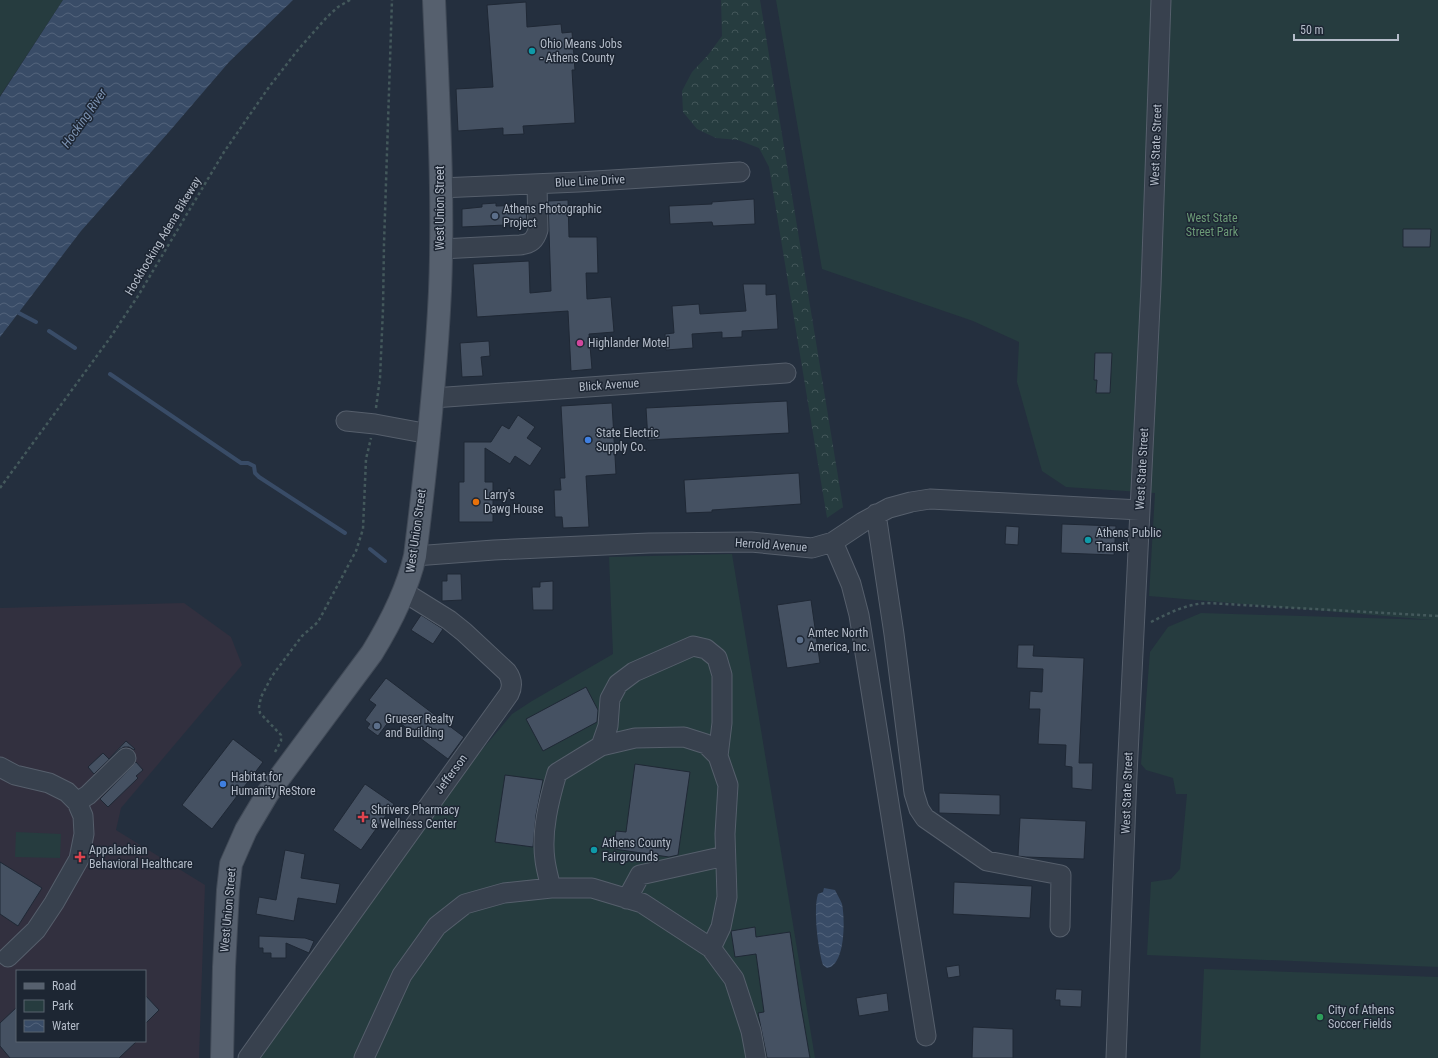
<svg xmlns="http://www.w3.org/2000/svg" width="1438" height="1058" font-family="'Roboto Condensed',sans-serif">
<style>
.medical{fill:#32303f;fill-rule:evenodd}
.green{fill:#263c3f}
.forest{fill:url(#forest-crowns)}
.water{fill:url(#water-waves)}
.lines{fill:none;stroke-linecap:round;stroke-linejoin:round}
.stream{stroke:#394c67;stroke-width:4}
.building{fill:#455162;stroke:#1f2835}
.minor-casing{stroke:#565f6c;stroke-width:21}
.major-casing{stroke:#414a57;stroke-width:24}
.path{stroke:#44595c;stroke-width:2.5;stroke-dasharray:3 3;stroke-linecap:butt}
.minor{stroke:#38414e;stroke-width:19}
.major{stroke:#56606e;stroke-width:22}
.culture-dot{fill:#0f9aa8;stroke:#1d2633;stroke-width:1.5}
.service-dot{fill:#5c6f8a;stroke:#1d2633;stroke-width:1.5}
.hotel-dot{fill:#d1479c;stroke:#1d2633;stroke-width:1.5}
.shop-dot{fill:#3f7fe0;stroke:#1d2633;stroke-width:1.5}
.food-dot{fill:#e8710a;stroke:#1d2633;stroke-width:1.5}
.health-dot{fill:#e0444e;stroke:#1d2633;stroke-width:1.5}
.leisure-dot{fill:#2e9e5b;stroke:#1d2633;stroke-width:1.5}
.labels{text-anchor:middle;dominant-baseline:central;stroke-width:3;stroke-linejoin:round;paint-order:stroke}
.poi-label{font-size:12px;fill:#b4bcc9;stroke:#1d2633;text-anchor:start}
.street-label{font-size:12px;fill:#b4bcc9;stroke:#1d2633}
.park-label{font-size:12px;fill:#6b9a76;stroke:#1d2633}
.water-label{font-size:13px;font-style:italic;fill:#7c92b1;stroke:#1d2633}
</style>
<defs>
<pattern id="forest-crowns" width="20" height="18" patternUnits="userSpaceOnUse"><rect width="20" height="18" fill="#263c3f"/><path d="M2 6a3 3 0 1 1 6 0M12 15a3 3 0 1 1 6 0" fill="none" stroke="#435659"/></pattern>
<pattern id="water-waves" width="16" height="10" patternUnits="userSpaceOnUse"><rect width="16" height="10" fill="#394c67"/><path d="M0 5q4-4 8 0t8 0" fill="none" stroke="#53647b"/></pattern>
</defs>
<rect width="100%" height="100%" fill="#242f3e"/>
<!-- medical -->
<path class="medical" d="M184,603L231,637L242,665L121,808L116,830L205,885L199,1058H0V608ZM17,971H145V1041H17Z"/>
<!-- green -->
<path class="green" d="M0,0H63L0,96Z
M776,0H1438V967L1147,955L1151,882L1171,879L1180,869L1187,794H1176L1173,778L1146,770L1141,764L1150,652L1168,627L1201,613L1432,620L1149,596L1155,493L1066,487L1042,471L1017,382L1019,342L973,321L822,269Z
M732,554L815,1058H255L459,777L512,714L532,701L613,654L609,557Z
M16,832L61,834L60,858L15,857Z
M1204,969L1438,977V1058H1200Z"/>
<!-- forest -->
<path class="forest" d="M721,0H760L843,507L827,518L769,167L759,148L738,140L716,138L697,129L683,112L682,91L692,72L708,55L722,36Z"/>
<!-- water -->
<path class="water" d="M63,0H293L229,62L168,133L81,231L0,337V97Z
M824,888L835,890C837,894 840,899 842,904C845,918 845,956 833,965C832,967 829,967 827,968L823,965C818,950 813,909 818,894L823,892Z"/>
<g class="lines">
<!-- stream -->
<path class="stream" d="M15,311L36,322
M49,331L75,348
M110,374L241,463H248L254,466L255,473L259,477L345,533
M370,549L385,561"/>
</g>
<!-- building -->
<path class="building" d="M526,2L527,27L561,24L562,33L572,32L575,70H572L575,123L523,126L524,134L503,135V128L458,131L456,89L493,87L487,5Z
M754,199L755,224L713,226L712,222L670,224L669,206L712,204V202Z
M568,200L569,237H597L598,273H586L587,299L611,297L614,332L589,334L592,369L571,371L568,311L477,317L473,264L529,261L530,293L551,291L548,201Z
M496,203V206L526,205L527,224L462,227V209L482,207V204Z
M1403,229H1431L1430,247H1403Z
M743,284H766V295L776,294L778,329L742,331V337L722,338V332L692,334L693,348L666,350L665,334L674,333L672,306L699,304L700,314L746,311Z
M489,341L490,356L481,357L483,376L462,377L460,343Z
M1095,353H1112L1110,393H1096L1097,380H1094Z
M787,401L789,433L648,440L646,408Z
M612,403L616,474L586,476L589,527L563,528L562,517H555L554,490H561L560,478H565L561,406Z
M518,415L535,427L527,438L542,448L530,466L515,456L510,464L485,448V482H493V522H459V482H464V442H491L502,425L509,429Z
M799,473L801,504L712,510V512L686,513L684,480Z
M1062,524L1116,526L1114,555L1061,553Z
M1006,526L1019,527L1018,545L1005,544Z
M447,574H461L462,600L442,601V581H447Z
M553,581V610H533L532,587H540V582Z
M811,600L820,663L787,668L777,605Z
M421,615L443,629L433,644L411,630Z
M1018,645H1034L1033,656L1084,658L1079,763H1093L1092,790L1072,788V767L1065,766L1066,745L1038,744L1040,709H1029L1030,691L1042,692L1043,669L1017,668Z
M386,678L464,737L448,759L392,717L378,736L367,728L370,724L365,720L376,705L369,700Z
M586,687L598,710L597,722L543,751L526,719Z
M233,739L263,762L212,829L182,805Z
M126,741L135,749L134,750L129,747H124L119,750L94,774L88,767L103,753L109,759Z
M136,762L143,770L136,776L138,778L108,807L100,799Z
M635,764L690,772L678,855L669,857L614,849L616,831L626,832Z
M505,775L543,780L536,815L533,847L495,842Z
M365,784L394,804L361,850L333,830Z
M939,793L1000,795V815L939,813Z
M1020,818L1086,821L1084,859L1026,857L1018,856Z
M285,850L305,854L301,878L340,884L336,904L298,898L294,921L256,914L259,897L276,900Z
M0,862L42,888L18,926L0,914Z
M954,882L1032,886L1030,918L953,914Z
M755,927L756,937L790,932L801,1006L810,1058H767L758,1013L764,1012L756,954L735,957L731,931Z
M259,936L305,938L314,941L309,953L286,943V958H271V953H263V948H259Z
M959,965L960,976L948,978L946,967Z
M1056,989L1082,990L1081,1007L1060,1006V1000H1055Z
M887,993L889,1011L859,1016L856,998Z
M145,995L159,1010L145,1024Z
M17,1007V1041H137L119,1058H10L0,1046V1023Z
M973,1027L1013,1029V1058H972Z"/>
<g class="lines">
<defs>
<path id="minor" d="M440,188L579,182L740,172
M441,249L520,245C531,244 535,240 538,230L537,184
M433,398L786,373
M346,421L375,424L429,434
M876,514L894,634L914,793L919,809L925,818L987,861L1061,875L1060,927
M833,542L851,584L859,615L926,1036
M415,556L494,550L649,543L751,542L812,548L833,542L863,522L889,508L911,502L930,499L1140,510
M601,746L608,726L610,699L618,684L634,672L693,646L706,649L717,658L722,675V723L718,756
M0,767L15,775L49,783L67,792L77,802L83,816L84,834L79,859L54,903L36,930L8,957
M77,802L88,795L126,758
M551,888C549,879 546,869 545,860C541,832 549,800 557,773L601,746L635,738L684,737L706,744L718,756L728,785L725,834L727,897L721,927L711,948
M627,899L640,875L725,856
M248,1058L509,694C513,686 512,679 507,672L464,632L449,620L404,592
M364,1058L402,975L437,926L465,904L504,893L551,888H592L642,903L711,948L734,979L751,1031L756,1058
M1116,1058L1127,775L1151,286L1161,0"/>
<path id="major" d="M222,1058L224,967L228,890L231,864L246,830L268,793L372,653C391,622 407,591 415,556C426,468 436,379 440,291C444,194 438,97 434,0"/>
</defs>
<!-- minor casing -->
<use href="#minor" class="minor-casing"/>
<!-- major casing -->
<use href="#major" class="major-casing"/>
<!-- path -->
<path class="path" d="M376,408L380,378L383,309L384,244L392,0
M0,488L110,338L138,296L224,152L269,87L297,51L327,17L338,7L350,0
M1151,622C1169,613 1186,604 1207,603L1438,616
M275,752L281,741V735L260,713L259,707L261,697L272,676L302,636L318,622L356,551L363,529L366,459L371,438"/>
<!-- minor -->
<use href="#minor" class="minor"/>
<!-- major -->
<use href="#major" class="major"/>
</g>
<!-- markers -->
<g class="culture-dot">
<circle cx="532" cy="51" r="4"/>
<circle cx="1088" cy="540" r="4"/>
<circle cx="594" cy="850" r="4"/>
</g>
<g class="service-dot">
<circle cx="495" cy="216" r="4"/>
<circle cx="800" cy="640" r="4"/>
<circle cx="377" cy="726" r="4"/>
</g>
<circle class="hotel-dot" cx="580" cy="343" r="4"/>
<g class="shop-dot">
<circle cx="588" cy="440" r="4"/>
<circle cx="223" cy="784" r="4"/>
</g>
<circle class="food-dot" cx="476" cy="502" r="4"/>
<g class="health-dot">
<path d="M361 811h4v4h4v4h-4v4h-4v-4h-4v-4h4z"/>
<path d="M78 851h4v4h4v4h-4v4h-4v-4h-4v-4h4z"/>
</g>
<circle class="leisure-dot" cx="1320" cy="1017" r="4"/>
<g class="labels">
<!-- poi labels -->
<g class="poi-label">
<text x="540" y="44">Ohio Means Jobs<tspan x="540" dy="14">- Athens County</tspan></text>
<text x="503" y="209">Athens Photographic<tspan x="503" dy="14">Project</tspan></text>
<text x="588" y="343">Highlander Motel</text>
<text x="596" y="433">State Electric<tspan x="596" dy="14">Supply Co.</tspan></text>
<text x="484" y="495">Larry's<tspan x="484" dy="14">Dawg House</tspan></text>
<text x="1096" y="533">Athens Public<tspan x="1096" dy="14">Transit</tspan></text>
<text x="808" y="633">Amtec North<tspan x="808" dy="14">America, Inc.</tspan></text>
<text x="385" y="719">Grueser Realty<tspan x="385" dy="14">and Building</tspan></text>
<text x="231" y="777">Habitat for<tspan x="231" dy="14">Humanity ReStore</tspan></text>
<text x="371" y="810">Shrivers Pharmacy<tspan x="371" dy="14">&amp; Wellness Center</tspan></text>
<text x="602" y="843">Athens County<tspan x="602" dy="14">Fairgrounds</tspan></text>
<text x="89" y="850">Appalachian<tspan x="89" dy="14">Behavioral Healthcare</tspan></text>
<text x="1328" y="1010">City of Athens<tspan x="1328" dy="14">Soccer Fields</tspan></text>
</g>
<!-- street labels -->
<g class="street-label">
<text transform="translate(1156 145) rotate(-88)">West State Street</text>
<text transform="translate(590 181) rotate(-3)">Blue Line Drive</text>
<text transform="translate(440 208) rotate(-90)">West Union Street</text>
<text transform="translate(163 236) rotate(-59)">Hockhocking Adena Bikeway</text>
<text transform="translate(609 385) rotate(-4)">Blick Avenue</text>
<text transform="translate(1142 469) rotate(-87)">West State Street</text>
<text transform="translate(416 531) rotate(-82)">West Union Street</text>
<text transform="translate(771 545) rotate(4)">Herrold Avenue</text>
<text transform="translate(451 774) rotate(-54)">Jefferson</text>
<text transform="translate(1127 793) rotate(-88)">West State Street</text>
<text transform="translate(228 910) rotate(-85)">West Union Street</text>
</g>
<!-- park labels -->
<g class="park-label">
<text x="1212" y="218">West State<tspan x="1212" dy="14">Street Park</tspan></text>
</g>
<!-- water labels -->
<g class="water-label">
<text transform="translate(84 118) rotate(-55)">Hocking River</text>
</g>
</g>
<!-- legend -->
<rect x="16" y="970" width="130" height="72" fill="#1d2633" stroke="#59626f"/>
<rect x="24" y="983" width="20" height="6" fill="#56606e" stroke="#59626f"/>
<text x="52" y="990" font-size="12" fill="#b4bcc9">Road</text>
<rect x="24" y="1000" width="20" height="12" fill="#263c3f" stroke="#59626f"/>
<text x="52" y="1010" font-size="12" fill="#b4bcc9">Park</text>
<rect x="24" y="1020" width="20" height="12" fill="url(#water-waves)" stroke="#59626f"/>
<text x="52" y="1030" font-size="12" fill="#b4bcc9">Water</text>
<!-- scale -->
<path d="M1294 34v6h104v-6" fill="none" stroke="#b4bcc9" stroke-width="2"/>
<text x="1300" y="34" font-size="12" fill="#b4bcc9" stroke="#1d2633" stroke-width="3" paint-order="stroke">50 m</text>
</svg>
